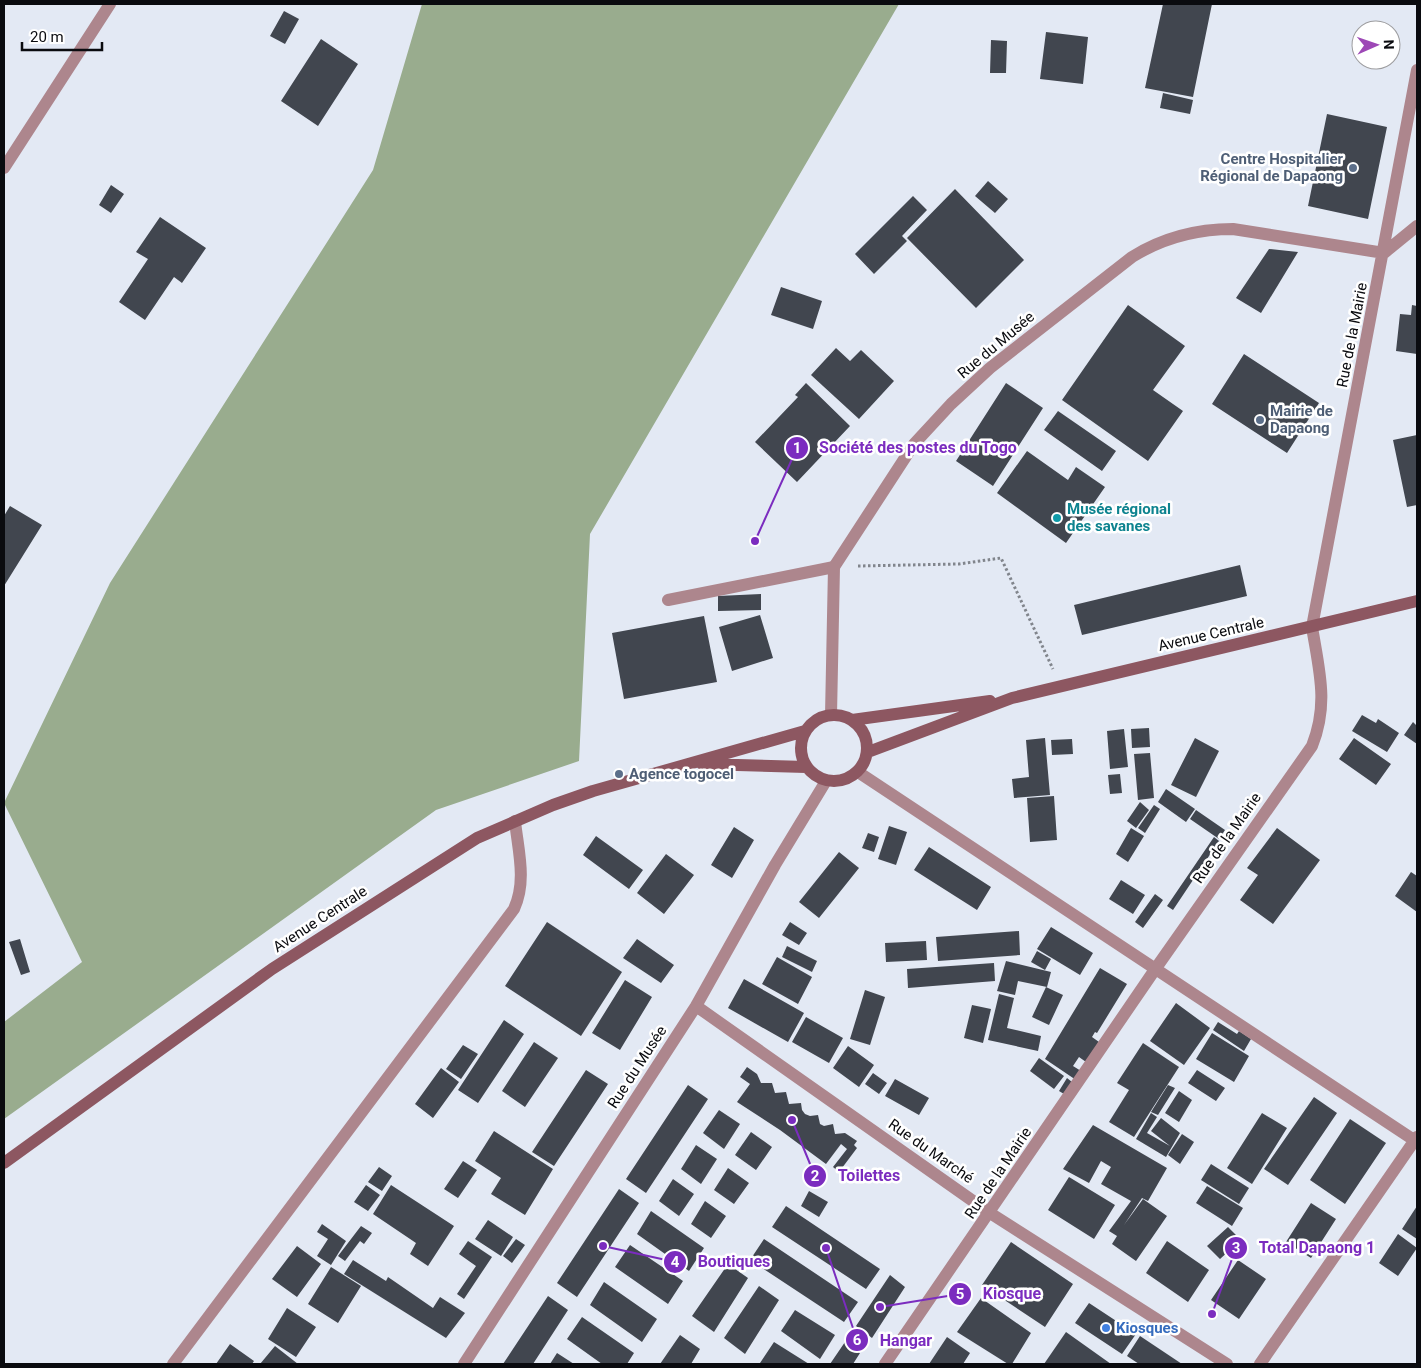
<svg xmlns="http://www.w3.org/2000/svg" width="1421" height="1368" font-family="Roboto,sans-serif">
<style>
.forest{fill:#99ac8e}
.building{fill:#41464f}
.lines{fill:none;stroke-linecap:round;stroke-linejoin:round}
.path{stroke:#81858c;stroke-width:3;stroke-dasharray:2.5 2.5;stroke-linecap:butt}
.service{stroke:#ad868d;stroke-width:12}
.minor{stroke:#ad868d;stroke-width:12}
.secondary{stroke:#8d5761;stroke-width:12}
.service-dot{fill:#5c6f8a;stroke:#fff;stroke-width:2}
.culture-dot{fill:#0f9aa8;stroke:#fff;stroke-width:2}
.shop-dot{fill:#3f7fe0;stroke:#fff;stroke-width:2}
.labels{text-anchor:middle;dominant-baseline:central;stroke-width:5;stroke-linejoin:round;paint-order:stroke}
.service-label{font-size:15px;font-weight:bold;fill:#4e5e75;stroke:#fff;text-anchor:start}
.street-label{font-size:15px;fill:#0a0b0f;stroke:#fff}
.culture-label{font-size:15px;font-weight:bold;fill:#0d838f;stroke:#fff;text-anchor:start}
.shop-label{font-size:15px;font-weight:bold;fill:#366cbe;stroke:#fff;text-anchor:start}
.leader{fill:none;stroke:#7b2cbf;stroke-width:2}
.callout-dot{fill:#7b2cbf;stroke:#fff;stroke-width:2}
.mark-label{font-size:15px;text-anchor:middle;font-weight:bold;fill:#fff}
.callout-label{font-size:16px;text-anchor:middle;font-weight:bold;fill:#7b2cbf;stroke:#fff;stroke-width:5;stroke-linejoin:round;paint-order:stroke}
</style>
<rect width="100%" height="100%" fill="#e3e9f4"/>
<!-- forest -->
<path class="forest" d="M422,4H899L590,534L579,761L436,810L4,1119V1022L82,962L4,803L110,583L373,170Z"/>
<!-- building -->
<path class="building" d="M1163,4H1212L1193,97L1145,88Z
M284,11L299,19L285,44L270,36Z
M1046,32L1088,37L1083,84L1040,79Z
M321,39L358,64L318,126L281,101Z
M991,40L1007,41L1006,73H990Z
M1163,93L1193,100L1190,114L1160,108Z
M1327,114L1387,127L1368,219L1308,206Z
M988,181L1008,199L995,213L975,196Z
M111,185L124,194L111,213L99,205Z
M955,189L1024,260L976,308L907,238Z
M913,196L927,210L902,236L907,241L874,274L855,254Z
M160,217L206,248L182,283L174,277L145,320L119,302L148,259L136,252Z
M1269,249L1298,252L1261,313L1236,298Z
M781,287L822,301L813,329L771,315Z
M1128,305L1185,346L1153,390L1183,411L1148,461L1062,400Z
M1412,305L1417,306V354L1396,351L1400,314L1411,315Z
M836,348L850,361L861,350L894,381L859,419L811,375Z
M1244,354L1319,403L1287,453L1212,404Z
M806,383L850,426L797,482L755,442L798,397L795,395Z
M1006,383L1043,408L993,486L956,461Z
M1058,411L1116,451L1102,471L1044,430Z
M1417,435V505L1407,507L1393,440Z
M1027,451L1068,480L1076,467L1105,487L1066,543L997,493Z
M10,506L42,525L4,586V516Z
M1240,565L1247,596L1082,635L1074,605Z
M761,594V610L718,611V596Z
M760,615L773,658L732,671L719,627Z
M704,616L717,682L624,699L612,633Z
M1362,715L1376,723L1378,719L1399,733L1387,752L1352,731Z
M1413,722L1417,726V744L1404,735Z
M1149,728L1150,747L1132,748L1131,729Z
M1124,729L1128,767L1110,769L1107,731Z
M1045,738L1050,795L1014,798L1012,779L1029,777L1026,740Z
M1195,738L1219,751L1196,797L1171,785Z
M1354,738L1391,764L1376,785L1339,759Z
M1072,739L1073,754L1052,755L1051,740Z
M1150,753L1154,798L1138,800L1134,754Z
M1120,774L1122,793L1110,794L1108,775Z
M1166,789L1195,809L1186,822L1158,802Z
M1054,796L1057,840L1030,842L1027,798Z
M1140,802L1149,810L1136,828L1127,821Z
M1154,805L1160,809L1145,833L1138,828Z
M1196,810L1225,830L1219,839L1190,819Z
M889,826L907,832L896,865L878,859Z
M734,827L754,840L732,878L711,865Z
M1131,828L1144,836L1128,862L1116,854Z
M1277,828L1320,860L1273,924L1240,900L1258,875L1247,868Z
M868,833L879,837L874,852L862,848Z
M596,836L643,870L629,889L583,855Z
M1214,837L1219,841L1173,910L1167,906Z
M929,847L991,887L977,910L914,870Z
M839,852L859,868L819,918L799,902Z
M666,854L694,875L664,914L637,893Z
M1411,872L1417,876V912L1395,896Z
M1121,880L1145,895L1133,914L1109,899Z
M1155,894L1163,900L1143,928L1135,922Z
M547,922L622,972L581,1036L505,986Z
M790,922L807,933L799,945L782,935Z
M1051,927L1093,953L1080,975L1037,949Z
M1019,931L1020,955L938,961L936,937Z
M20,939L30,972L21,975L9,942Z
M637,939L674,965L661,983L623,958Z
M926,941L927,960L886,962L885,943Z
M787,946L817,961L812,972L782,957Z
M1037,951L1051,959L1045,970L1031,962Z
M777,957L812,977L798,1004L762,984Z
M1006,961L1051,972L1047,987L1018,981L1015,995L997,991Z
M994,963L995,981L908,988L907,969Z
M1100,968L1127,984L1097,1033L1095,1032L1092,1037L1099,1042L1086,1062L1079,1057L1073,1066L1081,1071L1076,1080L1045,1059Z
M744,979L804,1013L788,1042L728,1008Z
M625,980L652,997L620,1050L592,1033Z
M1046,987L1063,995L1049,1025L1032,1017Z
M865,990L885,997L870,1045L850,1039Z
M999,994L1014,998L1007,1028L1041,1036L1038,1051L988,1040Z
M1176,1003L1210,1028L1184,1065L1150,1041Z
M972,1005L991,1009L983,1043L964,1038Z
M806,1017L843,1038L829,1063L792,1042Z
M504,1020L524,1034L478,1103L458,1090Z
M1218,1022L1237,1034L1239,1031L1251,1039L1244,1051L1213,1030Z
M1212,1033L1249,1056L1234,1082L1196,1059Z
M534,1042L558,1058L525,1107L502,1091Z
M1143,1043L1179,1067L1134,1137L1109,1122L1129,1090L1117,1083Z
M463,1045L478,1054L461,1079L446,1069Z
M848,1046L874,1065L859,1087L833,1068Z
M1039,1058L1064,1076L1054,1089L1030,1071Z
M747,1067L757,1074L761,1083H772L775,1093L786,1092L789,1104L801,1103L802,1110L805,1114L810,1116L818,1115L820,1124L824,1126L833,1124L835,1134L845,1133L857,1141L854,1145L857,1148L839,1172L833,1167L847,1149L841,1144L826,1164L780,1130L737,1102L750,1084L740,1077Z
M441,1068L459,1082L433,1118L415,1104Z
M586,1070L608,1084L554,1166L532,1152Z
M1197,1070L1225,1088L1216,1101L1188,1083Z
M873,1073L887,1083L879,1094L865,1084Z
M1067,1078L1072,1082L1064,1094L1059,1091Z
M895,1079L929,1098L919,1115L885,1096Z
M688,1085L708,1099L646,1193L626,1179Z
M1168,1085L1175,1088L1158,1115L1151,1112Z
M1179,1091L1192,1100L1179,1122L1165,1113Z
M1314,1097L1337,1113L1288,1185L1264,1169Z
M719,1110L740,1124L724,1149L703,1133Z
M1151,1113L1157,1117L1147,1133L1170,1146L1151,1131L1161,1118L1180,1133L1166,1157L1136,1139Z
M1262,1113L1287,1128L1252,1184L1227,1168Z
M1350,1119L1386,1143L1345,1204L1310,1180Z
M1093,1125L1167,1168L1148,1201L1142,1198L1124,1225L1143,1199L1167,1216L1136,1261L1112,1244L1117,1236L1109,1231L1131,1201L1101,1184L1111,1167L1101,1161L1089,1183L1063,1169Z
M494,1131L553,1169L525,1215L491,1194L501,1178L475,1161Z
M751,1132L772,1147L756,1170L735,1155Z
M1182,1134L1194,1142L1180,1164L1168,1155Z
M696,1145L717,1159L701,1184L681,1169Z
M463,1161L477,1170L458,1198L444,1189Z
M1211,1164L1249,1188L1239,1204L1201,1180Z
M379,1167L392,1176L382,1191L368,1182Z
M728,1168L749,1183L734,1204L714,1190Z
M1069,1177L1115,1205L1094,1239L1048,1210Z
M673,1179L694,1194L679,1216L659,1201Z
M366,1185L380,1195L368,1211L354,1202Z
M391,1185L454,1226L428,1266L410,1254L416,1243L373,1214Z
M1207,1186L1243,1208L1232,1226L1196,1203Z
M619,1189L639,1203L577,1297L557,1283Z
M809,1191L828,1202L819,1217L801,1206Z
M705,1201L726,1216L711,1238L691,1224Z
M1311,1203L1336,1219L1311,1258L1286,1242Z
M786,1206L880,1269L866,1289L772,1227Z
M1417,1206V1239L1402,1229Z
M651,1211L704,1248L689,1271L637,1234Z
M488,1220L513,1237L501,1256L475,1239Z
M322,1224L346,1241L331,1265L317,1256L328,1239L317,1232Z
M361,1226L372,1233L364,1244L360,1241L345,1261L338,1256Z
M1228,1227L1241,1240L1220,1259L1207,1246Z
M1398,1234L1417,1248L1398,1276L1379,1263Z
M516,1239L525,1245L512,1263L503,1256Z
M764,1239L858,1302L844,1322L750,1260Z
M468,1241L492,1257L464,1299L457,1294L476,1266L459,1254Z
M1167,1241L1209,1270L1188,1302L1146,1273Z
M1011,1242L1073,1284L1045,1327L982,1285Z
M630,1245L683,1281L668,1304L615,1267Z
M297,1246L321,1264L297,1297L272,1279Z
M353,1260L386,1281L388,1277L433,1308L440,1297L465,1313L446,1338L344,1274Z
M1238,1260L1266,1279L1239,1319L1211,1300Z
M728,1264L748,1278L714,1332L692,1316Z
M331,1267L361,1286L338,1323L308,1304Z
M890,1275L905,1287L872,1338L856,1326Z
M604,1282L657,1319L642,1342L590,1305Z
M759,1286L779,1300L745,1354L724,1338Z
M548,1296L568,1310L533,1364H503Z
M981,1298L1031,1333L1012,1364H1008L957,1332Z
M1089,1303L1136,1334L1122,1354L1075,1323Z
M287,1308L316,1327L296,1357L268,1339Z
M795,1310L835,1335L820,1359L781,1331Z
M582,1317L634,1353L627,1364H602L567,1339Z
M1066,1332L1111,1364H1044Z
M680,1335L700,1349L691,1364H660Z
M1140,1336L1182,1364H1139L1127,1356Z
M947,1337L970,1353L963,1364H929Z
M774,1342L809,1364H762L760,1363Z
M845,1342L860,1353L853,1364H830Z
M230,1344L254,1361L252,1364H216Z
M275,1346L298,1364H260Z
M557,1353L574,1364H550Z"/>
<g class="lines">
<!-- path -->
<path class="path" d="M858,566L959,564L1001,558L1053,669"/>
<!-- service -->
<path class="service" d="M668,600L834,567"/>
<!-- minor -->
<path class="minor" d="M4,168L110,4
M1384,253L1417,226
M831,715L834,567L914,444L951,404L990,368L1132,257C1164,237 1196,229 1233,229L1384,253
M858,772L1417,1142
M696,1006L990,1213L1227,1364
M173,1364L514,909C527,881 518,850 515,821
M464,1364L696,1006L775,865L826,781
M885,1364L1156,968L1312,746C1329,704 1319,670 1312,627L1417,70
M1260,1364L1417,1137"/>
<!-- secondary -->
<path class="secondary" d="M801 748a33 33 0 1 1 66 0a33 33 0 1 1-66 0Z
M852,720L990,701
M868,752L1012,698L1417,601
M702,764L806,767
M4,1163L272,969L477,838L553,805L593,791L805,731"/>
</g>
<!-- markers -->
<g class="service-dot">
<circle cx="1353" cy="168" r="5"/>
<circle cx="1260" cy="420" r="5"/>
<circle cx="619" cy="774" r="5"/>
</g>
<circle class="culture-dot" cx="1057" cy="518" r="5"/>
<circle class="shop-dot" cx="1106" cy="1328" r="5"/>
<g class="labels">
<!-- service labels -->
<g class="service-label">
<text x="1343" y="159" text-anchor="end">Centre Hospitalier<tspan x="1343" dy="17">Régional de Dapaong</tspan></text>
<text x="1270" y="411">Mairie de<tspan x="1270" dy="17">Dapaong</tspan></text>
<text x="629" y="774">Agence togocel</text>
</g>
<!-- street labels -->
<g class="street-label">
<text transform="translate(1352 335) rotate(-79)">Rue de la Mairie</text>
<text transform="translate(996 345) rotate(-40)">Rue du Musée</text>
<text transform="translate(1211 634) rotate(-13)">Avenue Centrale</text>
<text transform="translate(1227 838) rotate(-55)">Rue de la Mairie</text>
<text transform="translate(320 919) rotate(-33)">Avenue Centrale</text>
<text transform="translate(637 1067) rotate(-57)">Rue du Musée</text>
<text transform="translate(931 1151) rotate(35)">Rue du Marché</text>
<text transform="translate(998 1173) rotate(-56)">Rue de la Mairie</text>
</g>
<!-- culture labels -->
<g class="culture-label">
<text x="1067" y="509">Musée régional<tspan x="1067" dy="17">des savanes</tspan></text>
</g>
<!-- shop labels -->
<g class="shop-label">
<text x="1116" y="1328">Kiosques</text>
</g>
</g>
<!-- callouts -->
<path class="leader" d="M755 541L797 448M792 1120L815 1176M1212 1314L1236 1248M603 1246L675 1262M880 1307L960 1294M826 1248L857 1340"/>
<g class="callout-dot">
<circle cx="755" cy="541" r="5"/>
<circle cx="792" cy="1120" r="5"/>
<circle cx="1212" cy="1314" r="5"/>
<circle cx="603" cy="1246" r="5"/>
<circle cx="880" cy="1307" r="5"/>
<circle cx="826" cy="1248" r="5"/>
<circle cx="797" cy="448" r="12"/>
<circle cx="815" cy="1176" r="12"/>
<circle cx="1236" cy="1248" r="12"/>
<circle cx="675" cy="1262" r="12"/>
<circle cx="960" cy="1294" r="12"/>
<circle cx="857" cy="1340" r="12"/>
</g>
<g class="mark-label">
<text x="797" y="453">1</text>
<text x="815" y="1181">2</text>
<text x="1236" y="1253">3</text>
<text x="675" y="1267">4</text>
<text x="960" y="1299">5</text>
<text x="857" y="1345">6</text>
</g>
<g class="callout-label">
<text x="918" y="453">Société des postes du Togo</text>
<text x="869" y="1181">Toilettes</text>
<text x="1317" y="1253">Total Dapaong 1</text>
<text x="734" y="1267">Boutiques</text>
<text x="1012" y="1299">Kiosque</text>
<text x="906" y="1346">Hangar</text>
</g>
<!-- border -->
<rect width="1421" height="1368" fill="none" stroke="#0a0b0f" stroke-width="10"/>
<!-- north arrow -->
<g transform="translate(1376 45) rotate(88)"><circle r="24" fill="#ffffff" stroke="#9d9d9f"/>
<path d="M0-4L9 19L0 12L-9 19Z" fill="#9d48b6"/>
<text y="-8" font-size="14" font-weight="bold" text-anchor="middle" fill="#0a0b0f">N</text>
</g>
<!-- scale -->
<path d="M22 42v8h80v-8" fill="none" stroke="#0a0b0f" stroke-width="2.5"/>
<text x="30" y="42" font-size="15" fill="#0a0b0f" stroke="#ffffff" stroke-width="4" paint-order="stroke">20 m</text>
</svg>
